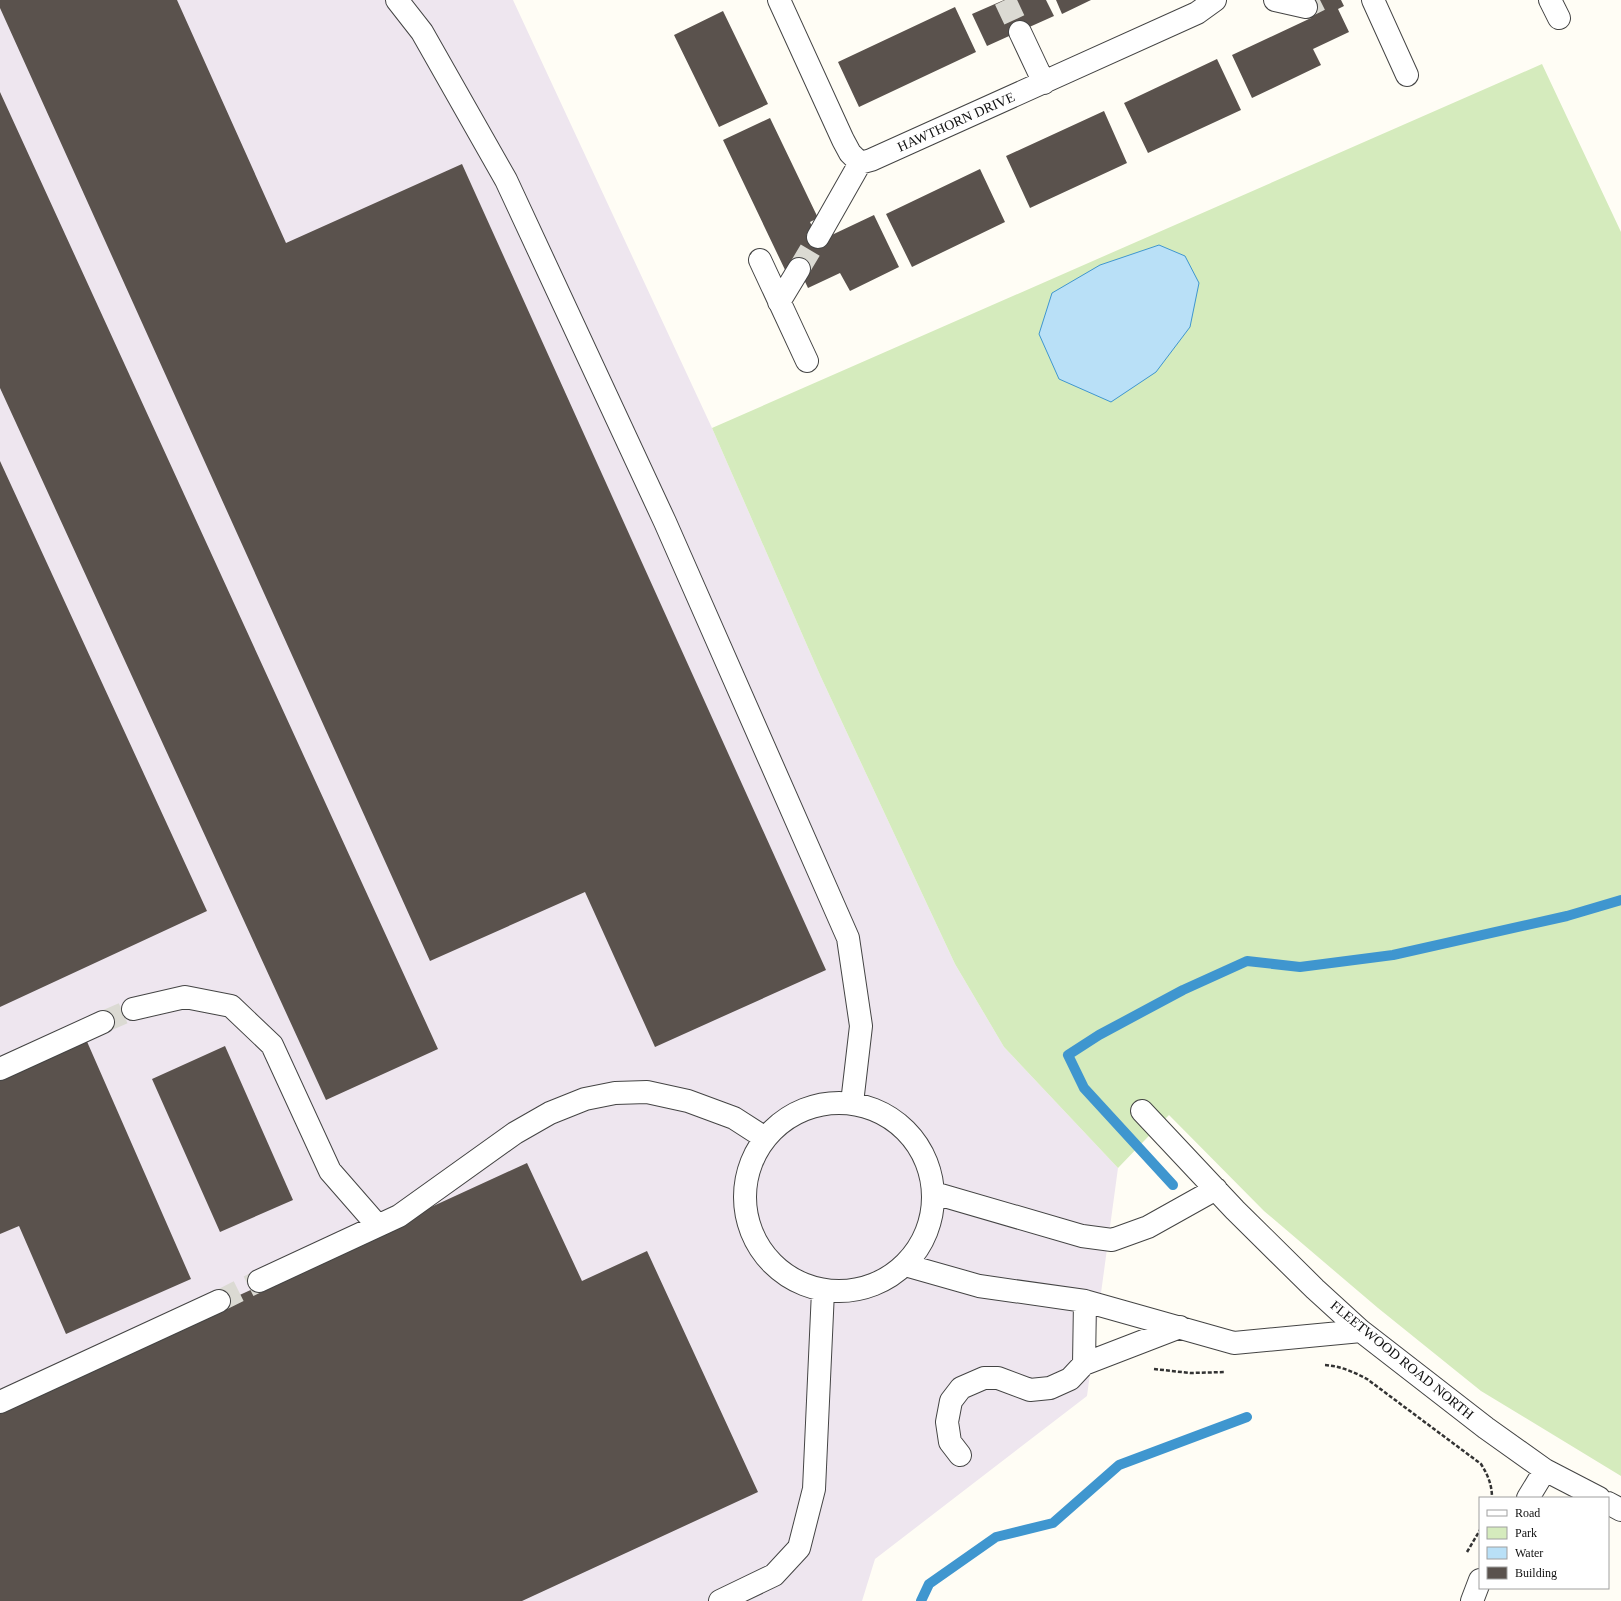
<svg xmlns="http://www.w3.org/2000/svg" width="1621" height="1601" font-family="Georgia,serif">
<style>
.industrial{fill:#eee6ef}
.green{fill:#d5ebbd}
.water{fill:#b9e0f7;stroke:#3f96cf}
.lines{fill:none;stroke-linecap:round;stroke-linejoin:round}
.stream{stroke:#3f96cf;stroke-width:10}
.building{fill:#5a524d}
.minor-tunnel{stroke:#dbdad3;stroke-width:22;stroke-dasharray:22 11;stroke-linecap:butt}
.minor-casing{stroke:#444;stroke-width:24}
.path{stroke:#333;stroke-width:2.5;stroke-dasharray:4 2;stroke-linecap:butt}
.minor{stroke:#fff;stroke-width:22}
.labels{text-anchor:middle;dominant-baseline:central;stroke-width:4;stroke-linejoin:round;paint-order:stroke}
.street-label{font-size:14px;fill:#111;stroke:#fff}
</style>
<rect width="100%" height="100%" fill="#fffdf5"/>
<!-- industrial -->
<path class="industrial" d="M0,0H513L712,428L820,675L955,964L1004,1047L1118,1168L1087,1396L875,1559L862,1601H0Z"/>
<!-- green -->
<path class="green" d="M1542,64L1621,232V1476L1481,1391L1378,1308L1264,1211L1169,1115L1118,1168L1004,1047L955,964L820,675L712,428Z"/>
<!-- water -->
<path class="water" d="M1159,245L1185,256L1199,283L1190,327L1156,372L1111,402L1059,379L1039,334L1052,293L1100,265Z"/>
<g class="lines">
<!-- stream -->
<path class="stream" d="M1173,1185L1084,1088L1068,1055L1099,1035L1183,990L1247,961L1300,967L1393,955L1567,916L1621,900
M921,1601L929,1584L996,1537L1053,1523L1119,1465L1247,1417"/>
</g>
<!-- building -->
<path class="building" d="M0,0H177L286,243L462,164L826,970L655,1047L585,892L430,961L0,8Z
M1004,0H1046L1054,16L987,46L972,14Z
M1056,0H1091L1062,14Z
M1302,0H1341L1344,6L1338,9L1349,32L1313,49L1321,65L1252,98L1232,55L1311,18Z
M955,7L976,52L859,107L838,62Z
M723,11L768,104L719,127L674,35Z
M1217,59L1241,110L1148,153L1124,103Z
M0,92L438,1049L326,1100L0,388Z
M1104,111L1127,163L1030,208L1006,156Z
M770,118L818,218L810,222L819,241L874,215L899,267L850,291L840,273L808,288L799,269L787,274L723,140Z
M980,169L1005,222L912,267L886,214Z
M0,461L207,911L0,1007Z
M85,1037L191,1279L66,1334L19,1226L0,1234V1074Z
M225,1046L293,1200L220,1232L152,1079Z
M527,1163L582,1281L647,1251L758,1492L522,1601H0V1405Z"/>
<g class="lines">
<!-- minor-tunnel -->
<path class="minor-tunnel" d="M1005,0L1020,32
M1306,7L1320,0
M799,269L818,237
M103,1022L133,1009
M219,1301L259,1281"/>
<defs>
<path id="minor" d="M397,0L422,32L506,180L665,522L848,938L861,1026L852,1103
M779,0L843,140L850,153L860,163L871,160L1197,13L1215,0
M1275,0L1306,7
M1373,0L1407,75
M1550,0L1559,18
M1020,32L1044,83
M818,237L860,163
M760,260L807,361
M779,302L799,269
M133,1009L185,997L231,1006L272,1045L330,1171L378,1226
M0,1069L103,1022
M745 1197a94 94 0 1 1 188 0a94 94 0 1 1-188 0Z
M1142,1111L1235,1210L1315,1289L1361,1331L1486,1428L1545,1470L1599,1498
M934,1193L1082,1236L1112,1240L1148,1227L1216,1189
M905,1265L979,1286L1085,1301L1234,1343L1361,1331
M259,1281L399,1216L515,1133L550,1113L585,1099L615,1093L647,1092L688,1101L734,1118L765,1138
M1084,1364L1085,1301
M0,1402L219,1301
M960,1455L950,1442L947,1422L951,1401L961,1388L984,1378H998L1030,1390L1050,1388L1070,1379L1084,1364L1180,1327
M1528,1498L1545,1470
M1608,1503L1621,1510
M720,1601L774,1575L799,1548L814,1489L823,1291
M1472,1601L1480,1580"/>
</defs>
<!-- minor casing -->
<use href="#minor" class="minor-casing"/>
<!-- path -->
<path class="path" d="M1325,1365C1340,1366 1354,1372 1367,1379L1481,1464C1488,1475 1492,1485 1492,1498
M1154,1369L1190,1373L1225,1372
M1467,1552L1480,1530"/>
<!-- minor -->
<use href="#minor" class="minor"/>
</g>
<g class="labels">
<!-- street labels -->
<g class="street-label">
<text transform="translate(956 122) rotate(-24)">HAWTHORN DRIVE</text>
<text transform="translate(1402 1360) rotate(39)">FLEETWOOD ROAD NORTH</text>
</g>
</g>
<!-- legend -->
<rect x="1479" y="1497" width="130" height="92" fill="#ffffff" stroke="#a0a0a0"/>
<rect x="1487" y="1510" width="20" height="6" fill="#ffffff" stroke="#a0a0a0"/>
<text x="1515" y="1517" font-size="12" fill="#111111">Road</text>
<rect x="1487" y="1527" width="20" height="12" fill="#d5ebbd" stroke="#a0a0a0"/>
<text x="1515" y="1537" font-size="12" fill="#111111">Park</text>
<rect x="1487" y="1547" width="20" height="12" fill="#b9e0f7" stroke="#a0a0a0"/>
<text x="1515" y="1557" font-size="12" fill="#111111">Water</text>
<rect x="1487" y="1567" width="20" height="12" fill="#5a524d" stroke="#a0a0a0"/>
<text x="1515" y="1577" font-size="12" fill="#111111">Building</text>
</svg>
